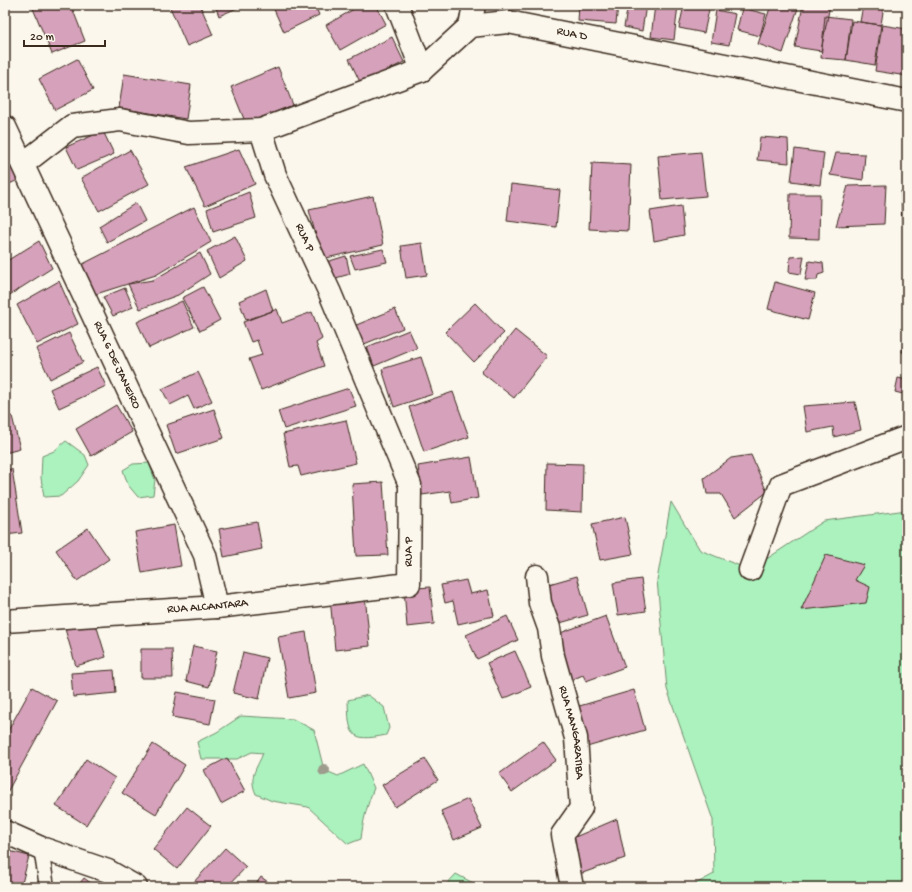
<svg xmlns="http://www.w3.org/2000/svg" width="912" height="892" font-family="'Gochi Hand',sans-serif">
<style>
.green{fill:#abf2be;stroke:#738e6e}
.building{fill:#d6a1ba;stroke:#3b2a1e}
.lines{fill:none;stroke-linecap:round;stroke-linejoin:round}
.lane-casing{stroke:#3b2a1e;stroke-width:17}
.street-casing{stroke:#3b2a1e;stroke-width:25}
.secondary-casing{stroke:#3b2a1e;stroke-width:25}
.lane{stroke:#fbf7ec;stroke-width:14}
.street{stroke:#fbf7ec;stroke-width:22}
.secondary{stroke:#fbf7ec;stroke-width:22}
.tree{fill:#9e9c8c}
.labels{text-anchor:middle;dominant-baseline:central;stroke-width:3;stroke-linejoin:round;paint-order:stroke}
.street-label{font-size:12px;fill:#3b2a1e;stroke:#fbf7ec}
</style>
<rect width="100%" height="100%" fill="#fbf7ec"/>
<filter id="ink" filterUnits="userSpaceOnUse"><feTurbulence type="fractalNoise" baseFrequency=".025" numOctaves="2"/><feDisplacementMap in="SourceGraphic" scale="8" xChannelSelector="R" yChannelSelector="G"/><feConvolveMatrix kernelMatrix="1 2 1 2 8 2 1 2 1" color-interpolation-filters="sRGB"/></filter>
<g filter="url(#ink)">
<!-- green -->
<path class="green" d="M66,441L85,455L89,465L78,481L61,496L44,497L41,478L42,456L54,451Z
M149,463L155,480L153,495L138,497L128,485L123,470L133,464Z
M671,502L700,550L750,570L824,521L907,510V887H690L714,874L713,820L667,689L657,580Z
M368,695L384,707L389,728L386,735C349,743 349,734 348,700Z
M241,716L293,719L314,730L324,770L338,776L363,764L374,788C367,805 363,821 361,839L348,844L308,807L272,801L256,794C248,776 257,769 263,753L252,752L237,759H201L197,742L217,732Z
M456,874L475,884L494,887H444Z"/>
<!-- building -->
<path class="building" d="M71,5L85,41L52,54L32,6Z
M169,5H200L213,35L187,46Z
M215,5H236L237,8L219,16Z
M272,5H315L319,15L284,32Z
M361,5H376L386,24L340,50L326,25Z
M579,5H618L616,24L578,21Z
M628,5H646L642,31L624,27Z
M655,5H678L674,40L651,37Z
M684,5H710L704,33L679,28Z
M771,5H799L783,53L758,44Z
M803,5H830L821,51L795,47Z
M863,5H884L881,25L860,22Z
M742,8L766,14L760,36L737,30Z
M716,10L735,14L729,45L711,42Z
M825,16L851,19L846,60L821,58Z
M852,21L881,25L875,65L846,60Z
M882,25L907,29V76L875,71Z
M392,37L404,62L361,84L349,59Z
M77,59L93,90L55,110L39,79Z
M278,67L293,105L246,124L231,87Z
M124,74L191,85L186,119L119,108Z
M103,131L114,154L77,170L66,147Z
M760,137L788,139L789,163L757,160Z
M239,149L255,184L205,206L186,167Z
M795,149L824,153L820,185L791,181Z
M5,150L18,180L5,186Z
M130,150L149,184L99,211L81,178Z
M701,152L706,196L662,200L658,156Z
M836,153L865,154L863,180L830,175Z
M592,163L631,165L628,231L589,229Z
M511,184L560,190L556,227L507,221Z
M886,185L884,224L836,226L848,186Z
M901,191H907V225H902Z
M249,192L256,218L213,232L207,209Z
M790,194H820L819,239L789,238Z
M373,196L383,245L322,259L309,210Z
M136,203L145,221L107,242L99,226Z
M681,206L684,235L654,241L650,211Z
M194,207L211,242L156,275L93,295L79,266Z
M235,236L247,261L219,278L207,251Z
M39,241L52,268L5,298V262Z
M422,243L427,275L406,278L401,246Z
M383,249L387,262L355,269L350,256Z
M200,253L210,274L178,295L140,309L128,284L153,280Z
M346,256L350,274L332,279L326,262Z
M804,256L801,274L789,272L790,257Z
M809,261L823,263L824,273L818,275L817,280H805Z
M59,281L78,324L37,344L17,305Z
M775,282L815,293L808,320L768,309Z
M203,287L220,320L200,331L182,298Z
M125,288L133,307L113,316L103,297Z
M266,289L273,311L246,320L239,301Z
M182,301L194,327L149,348L137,322Z
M475,303L504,333L474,362L445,332Z
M277,309L282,323L312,312L322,339L316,343L324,366L261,390L249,359L262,355L257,340L251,342L243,322Z
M395,309L403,328L362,345L354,326Z
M409,330L417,348L374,366L367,347Z
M515,330L547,356L514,398L481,372Z
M907,331V354L902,352Z
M69,333L83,362L50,379L36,349Z
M421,357L433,394L394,407L382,369Z
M97,367L106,386L59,408L50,389Z
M198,372L212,401L194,409L188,396L170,405L162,389Z
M898,378L907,380V395L895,392Z
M349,388L356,406L284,429L278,411Z
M453,392L469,437L424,452L409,407Z
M855,402L861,430L834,437L833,427L807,432L803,406Z
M116,405L132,432L91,456L76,429Z
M214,409L224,438L176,454L166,425Z
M12,416L20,449L5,453V417Z
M346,420L356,463L301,476L298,466L290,467L283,434Z
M751,455L767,492L735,517L721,494H707L704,478L731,458Z
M471,457L478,498L452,503L450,491L422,495L418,466Z
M547,463L583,464L582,512L546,510Z
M12,469L22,533L5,535V470Z
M383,482L388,555L356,556L352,484Z
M625,517L633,554L600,560L592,524Z
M257,522L262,549L224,557L219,529Z
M174,525L181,566L142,573L135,532Z
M88,528L109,559L77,581L56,550Z
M826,555L864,565L855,580L870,587L866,603L801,610Z
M577,576L588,615L553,625L542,586Z
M641,579L646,611L618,615L613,583Z
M466,580L470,594L488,590L494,616L458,624L453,601L445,603L441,585Z
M430,587L434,624L407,627L404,589Z
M365,595L370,646L335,650L330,598Z
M507,616L518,640L477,659L466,635Z
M606,616L625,667L586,681L583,675L571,680L555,635Z
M95,621L106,657L76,666L65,629Z
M306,632L316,693L289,698L278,637Z
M193,646L217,651L209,687L186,681Z
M141,649H172L173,678H141Z
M515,651L531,687L503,699L487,663Z
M243,652L267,658L259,699L233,693Z
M114,670L116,693L73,697L71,673Z
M32,687L57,701L5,796V736Z
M634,690L645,730L587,747L576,707Z
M177,692L215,699L210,724L172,717Z
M543,742L556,760L512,792L499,774Z
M153,744L185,765L156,814L122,793Z
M227,758L245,791L221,804L204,770Z
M86,759L115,778L86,825L56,806Z
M425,759L438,780L395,807L382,785Z
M468,799L482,828L454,840L441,811Z
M187,807L211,826L177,869L153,849Z
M617,819L625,858L577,875L568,840Z
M225,848L246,867L227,887H195L192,884Z
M5,850L29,856L21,887H5Z
M261,877L275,887H254Z
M84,878L96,887H77Z"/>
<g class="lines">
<defs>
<path id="lane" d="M41,848L47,887"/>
<g id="street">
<path d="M397,5L422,70"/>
<path d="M470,26L474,5"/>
<path id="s1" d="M5,127L205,555L217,607"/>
<path id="s2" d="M23,164L72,126L120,120L189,133L261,130L422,70L470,26L508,22L907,101"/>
<path d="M750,570L781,485L907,437"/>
<path id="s3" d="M537,576L540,603L549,628L553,656L576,738L581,808L562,835L572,887"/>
<path id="s4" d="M5,621L217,607L409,584L410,485L330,293L275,175L261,130"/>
</g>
<path id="secondary" d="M5,832L41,848L108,871L136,887"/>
</defs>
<!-- lane casing -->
<use href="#lane" class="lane-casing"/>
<!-- street casing -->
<use href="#street" class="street-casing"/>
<!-- secondary casing -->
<use href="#secondary" class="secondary-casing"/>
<!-- lane -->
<use href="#lane" class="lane"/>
<!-- street -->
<use href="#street" class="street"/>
<!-- secondary -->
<use href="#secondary" class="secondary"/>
</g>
<!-- trees -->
<circle class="tree" cx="324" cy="770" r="6"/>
</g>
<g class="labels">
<!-- street labels -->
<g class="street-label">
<text stroke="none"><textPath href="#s2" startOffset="593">RUA D</textPath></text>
<text transform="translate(304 238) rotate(65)">RUA P</text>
<text stroke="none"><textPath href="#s1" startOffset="263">RUA 6 DE JANEIRO</textPath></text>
<text stroke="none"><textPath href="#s4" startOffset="438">RUA P</textPath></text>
<text stroke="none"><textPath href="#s4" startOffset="203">RUA ALCANTARA</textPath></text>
<text stroke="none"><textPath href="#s3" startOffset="161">RUA MANGARATIBA</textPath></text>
</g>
</g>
<!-- margin -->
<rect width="912" height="892" fill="none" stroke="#fbf7ec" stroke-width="20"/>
<rect x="10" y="10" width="892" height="872" fill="none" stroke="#3b2a1e" stroke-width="1.5" filter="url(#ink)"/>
<!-- scale -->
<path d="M24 40v6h81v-6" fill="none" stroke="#3b2a1e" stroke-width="2"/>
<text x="30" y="40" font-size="12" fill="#3b2a1e" stroke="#fbf7ec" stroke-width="3" paint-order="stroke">20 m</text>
</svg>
